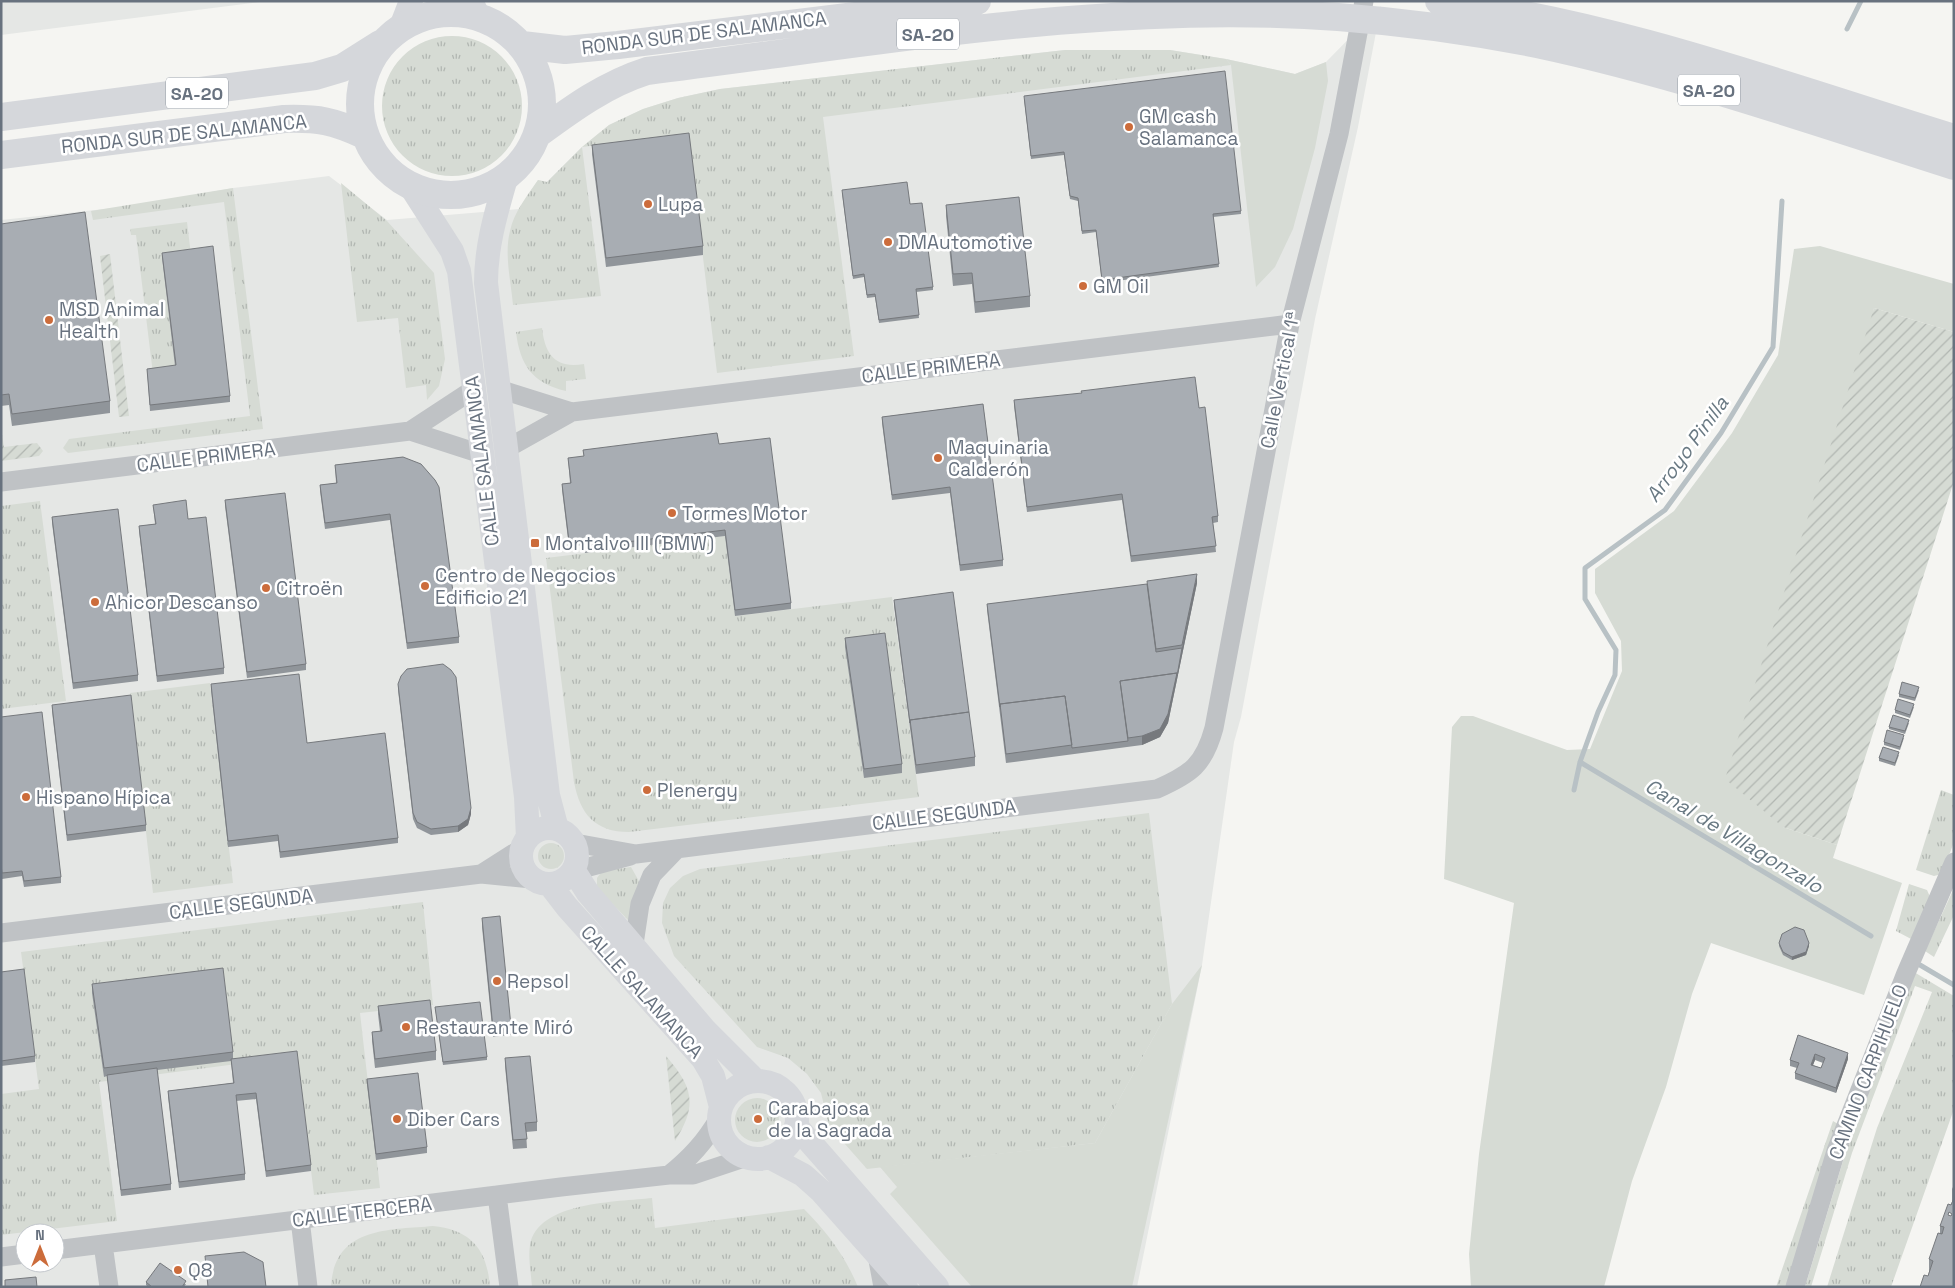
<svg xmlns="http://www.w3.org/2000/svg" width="1955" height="1288" font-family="'Space Grotesk',sans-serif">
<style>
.built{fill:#e5e7e5;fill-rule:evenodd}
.grass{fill:url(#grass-tufts)}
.park{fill:#d6dbd4}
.garden{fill:url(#garden-furrows)}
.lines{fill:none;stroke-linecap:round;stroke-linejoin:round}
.stream{stroke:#b8c1c5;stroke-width:5}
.minor{stroke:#bfc2c5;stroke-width:19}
.major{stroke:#d5d7db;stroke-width:24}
.highway{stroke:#d5d7db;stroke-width:28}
.wall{fill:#90959a;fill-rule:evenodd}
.shaded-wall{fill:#76797d}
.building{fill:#a8adb3;stroke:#76797d;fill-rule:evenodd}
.poi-dot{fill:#cc6c3b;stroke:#fff;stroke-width:2}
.labels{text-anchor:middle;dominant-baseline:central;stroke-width:5;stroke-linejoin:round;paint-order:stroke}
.shield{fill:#fff;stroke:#959ca5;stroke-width:1}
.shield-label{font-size:18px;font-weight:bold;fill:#68727f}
.street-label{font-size:19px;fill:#68727f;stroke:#fff}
.poi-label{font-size:19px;fill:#68727f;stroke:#fff;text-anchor:start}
.water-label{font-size:20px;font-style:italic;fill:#697983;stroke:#fff}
</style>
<defs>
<pattern id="grass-tufts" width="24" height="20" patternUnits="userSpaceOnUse" patternTransform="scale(1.25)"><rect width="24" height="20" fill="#d6dbd4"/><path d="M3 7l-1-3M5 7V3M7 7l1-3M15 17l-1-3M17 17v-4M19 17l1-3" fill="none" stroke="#b1b6b1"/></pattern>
<pattern id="garden-furrows" width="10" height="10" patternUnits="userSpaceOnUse" patternTransform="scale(1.25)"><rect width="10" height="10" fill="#d6dbd4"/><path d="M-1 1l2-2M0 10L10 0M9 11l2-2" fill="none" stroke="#b1b6b1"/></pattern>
</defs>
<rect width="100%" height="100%" fill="#f5f5f2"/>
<!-- built -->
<path class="built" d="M1,1H267L1,35Z
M1381,6L1358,127L1315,319L1241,717L1234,742L1202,965L1137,1287H1V220L133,206L233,188L329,176L387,220L519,209L538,180L547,182L582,147L609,125L643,109L678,98L720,89L1065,50H1170L1226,59L1295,74L1326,62ZM25,1233H55V1263H25Z"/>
<!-- grass -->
<path class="grass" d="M382 106a70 70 0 1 1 140 0a70 70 0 1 1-140 0Z
M1065,50H1170L1226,59L1231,65L823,117L854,356L717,373L688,134L582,147L601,296L513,305C511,282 504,254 510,231C514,212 527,196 538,180L547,182L582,147L609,125L643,109L678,98L720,89Z
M341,183L387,221L434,273L445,359L439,386L427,400L426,385L406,388L398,318L357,322Z
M233,188L263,429L68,453L63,448L69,439L250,416L224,202L93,220L91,211Z
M187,222L191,255L162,259L176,371L153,374L136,235H131L130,229Z
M542,328C545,355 556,369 584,364L586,379L566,381V391C532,383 520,365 516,332Z
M40,501L66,701L1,709V506Z
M725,536L736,616L892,597L919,797L629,832C595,832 580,814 574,782L546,558Z
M210,683L233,883L153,893L130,693Z
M1941,790L1954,795V842L1942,874L1934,876L1916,870Z
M1149,813L1172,1004L1095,1143L867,1169L829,1126L821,1093L807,1074L788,1058L757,1047L674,956L662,923L663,903L670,888L683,876L700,869Z
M538 856a13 13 0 1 1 26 0a13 13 0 1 1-26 0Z
M631,867L640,883L630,919L628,920L597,888V878L602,871Z
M1909,884L1927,890L1931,899L1913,940L1896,931Z
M1954,888V915L1934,957L1925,951Z
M423,902L433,1005L360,1013L380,1188L314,1195L297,1056L99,1082L117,1221L1,1235V1094L39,1089L21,952Z
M1914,972L1954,996V1109L1891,1287H1827L1877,1128L1932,992L1915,986L1852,1153L1811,1287H1805L1846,1151Z
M735 1120a22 22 0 1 1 44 0a22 22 0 1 1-44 0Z
M1833,1121L1838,1124L1788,1287H1776Z
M652,1198L655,1228L804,1209C828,1233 845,1256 858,1287H532C531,1273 528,1258 530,1245C538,1201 618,1202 652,1198Z
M433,1226C471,1230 487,1249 490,1287H331C334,1227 388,1230 433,1226Z"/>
<!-- park -->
<path class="park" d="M1226,59L1295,74L1326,62L1328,81L1315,148L1293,229L1275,267L1256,287L1231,65Z
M1820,246L1954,284V332L1874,308L1783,827L1837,845L1833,858L1902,883L1864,995L1711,943L1692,994L1666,1087L1632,1181L1604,1287H1471L1469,1254L1479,1154L1514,903L1444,879L1452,727L1461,716H1473L1567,750L1590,749L1622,671L1621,641L1595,593V569L1674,511L1732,433L1778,355L1794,249Z
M1202,965L1132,1287H972L890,1194L897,1187L880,1167L1095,1143L1172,1004Z"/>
<!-- garden -->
<path class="garden" d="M110,254L129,416L119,417L100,256Z
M1874,308L1954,332V481L1837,845L1783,827L1725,779Z
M1,428L4,447L37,443L43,451L39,456L1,461Z
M666,1056C693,1087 698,1105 675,1141Z"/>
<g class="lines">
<!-- stream -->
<path class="stream" d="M1847,29L1861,1
M1580,762L1871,936
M1574,790L1580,762L1598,712L1615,675L1616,650L1585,599V568L1665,510L1721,433L1773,347L1782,201
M1920,965L1954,985"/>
<!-- minor -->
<path class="minor" d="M499,389L572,412
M410,431L474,389
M506,449L572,412L1290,324
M1,482L410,431L481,454
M575,843L636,854L1157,789C1191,774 1204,765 1214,728L1290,324L1339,134L1364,1
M574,871L630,856
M481,874L522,848
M1,933L481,874L532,879
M634,944L640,904L652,875L677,849
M669,1175C690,1158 705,1142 719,1118
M497,1195L509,1287
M300,1219L308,1287
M103,1244L109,1287
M55,1250L561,1187L669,1175H693L747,1157
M877,1255L883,1287
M1,1257L25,1254
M1795,1287L1836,1151L1906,973L1954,862"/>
<!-- major -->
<path class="major" d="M471,1L479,17
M401,27L411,1
M506,178C496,213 486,246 486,283L548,795L557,829
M411,187L452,251L459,271L526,797L528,838
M521 856a28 28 0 1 1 56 0a28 28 0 1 1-56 0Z
M574,871L588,893L705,1030L756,1081
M550,885L567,907L703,1059L713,1076L721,1107
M719 1120a39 39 0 1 1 78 0a39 39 0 1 1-78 0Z
M796,1126L937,1287
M769,1157L803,1175L821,1191L906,1287"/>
<!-- highway -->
<path class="highway" d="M1439,1C1615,23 1785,86 1954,138
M360 104a91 91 0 1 1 182 0a91 91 0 1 1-182 0Z
M522,45L565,50L618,45L977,1
M1,117L315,76L342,68L380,44
M539,133C573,108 606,84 647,71C875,43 1108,0 1338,17C1405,22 1472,31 1537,44C1678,74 1816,122 1954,166
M1,155L284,119C319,118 333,121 364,135"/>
</g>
<!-- wall -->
<path class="wall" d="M1024,99L1241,211V214L1213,217L1219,267L1102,283L1096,232L1082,234L1078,201L1070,199L1064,155L1031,159Z
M592,145L703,246V255L606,267L592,154Z
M842,193L910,204L933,287V290L916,292L919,318L879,323L875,297L867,298L864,277L853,279Z
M946,205L1030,296V307L975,313L972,284L953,286L946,216Z
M1,224L110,401V413L12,426L9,405L1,406Z
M162,253L230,396V402L150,411L147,369L175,366L162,258Z
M1014,400L1199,408L1218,516V522L1213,523L1216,552L1131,562L1122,500L1027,512L1014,406Z
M983,404L1003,560V566L960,571L950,493L892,500L882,423V417Z
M719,444L791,603V609L735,616L725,536L585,553L584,545L569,547L562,490V484L570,483L568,458L584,457L583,450Z
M403,457L459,637V643L407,649L390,520L325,529L320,491V485L336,483L335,465Z
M225,500L306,664V670L247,678L225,506Z
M153,505L188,519L224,668V674L157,682L139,531V526L155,524Z
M52,517L138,675V681L73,689L52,523Z
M1197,583L1168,723L1160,737L1142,745L1006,763L987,610V604Z
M894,600L975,757V766L916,774L894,606Z
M845,638L902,764V773L864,778L845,647Z
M211,684L307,743L398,838V843L280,858L278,841L228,847L211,690Z
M398,684L471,814L468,825L458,832L431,835L417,828L413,819L398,690Z
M1919,690L1915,701L1899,697V694Z
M52,705L146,825V831L67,841L52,711Z
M1914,707L1910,718L1895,713V710Z
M1,717L61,877V883L24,887L22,876L2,879L1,871Z
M1909,723L1905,734L1889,729V727Z
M1904,738L1900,750L1884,745V742Z
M1899,755L1895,766L1879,761V758Z
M482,918L511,1026V1035L493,1037L482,927Z
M1779,943L1809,946L1806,955L1792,960L1783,955L1779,946Z
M1,972L35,1056V1062L1,1066Z
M92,984L233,1052V1059L311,1165V1171L266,1177L256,1099L236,1101L245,1174V1180L179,1188L168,1097V1091L233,1083L231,1061L157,1070L171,1184V1190L121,1196L107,1076L104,1077L92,993Z
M378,1006L436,1051V1060L375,1068L372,1041V1032L380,1031L378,1014Z
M435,1007L487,1057V1060L443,1065Z
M1798,1035L1848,1059L1836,1093L1795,1079V1073L1797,1068L1790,1066V1060ZM1815,1060L1823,1063L1821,1068L1813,1065Z
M505,1058L537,1122V1131L526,1132L527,1148L513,1149L505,1066Z
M367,1079L427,1147V1153L376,1160L367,1085Z
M1954,1185V1287L1928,1276L1929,1272V1259L1940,1234V1226L1952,1202V1189ZM1949,1212L1952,1214L1951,1216L1948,1215Z
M146,1282L186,1284L184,1287H148L146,1285Z"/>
<!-- shaded-wall -->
<path class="shaded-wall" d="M1197,574V583L1168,723L1160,737L1142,745V736L1177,673L1182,648Z
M471,808V814L468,825L458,832V826Z
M1809,943V946L1806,955L1792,960V957Z
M1848,1053V1059L1836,1093V1088Z
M1815,1054V1060L1811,1070V1065Z"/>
<!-- building -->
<path class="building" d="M1225,71L1241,211L1213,214L1219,264L1102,280L1096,230L1082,231L1078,198L1070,196L1064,152L1031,156L1024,96Z
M689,133L703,246L606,258L592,145Z
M907,182L910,204L922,203L933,287L916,289L919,315L879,320L875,294L867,295L864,274L853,276L842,190Z
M1019,197L1030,296L975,302L972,273L953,274L946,205Z
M85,212L110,401L12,414L9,394L1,395V224Z
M213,246L230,396L150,405L147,369L176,365L162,253Z
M1195,377L1199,408L1205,407L1218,516L1212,517L1216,546L1131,556L1122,494L1027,507L1014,400L1082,393L1081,391Z
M983,404L1003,560L960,565L950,487L892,495L882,417Z
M717,433L719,444L770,438L791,603L735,610L725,530L585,547L584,539L569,541L562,484L571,483L568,458L584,456L583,450Z
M403,457L421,464L435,480L439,487L459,637L407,643L390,514L325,523L320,485L337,483L335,465Z
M285,493L306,664L247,672L225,500Z
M186,500L188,519L206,517L224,668L157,676L139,526L156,524L153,505Z
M118,509L138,675L73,683L52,517Z
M1197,574L1182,645L1156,649L1147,581Z
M1147,584L1156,652L1182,648L1177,676V673L1120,681L1128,741L1072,748L1065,696L1000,704V707L987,604Z
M953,592L969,712L910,720V723L894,600Z
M885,633L902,764L864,769L845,638Z
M443,664L451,670L456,677L471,808L468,819L458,826L431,829L417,822L413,813L398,684L401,676L407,669Z
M1177,673L1168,714L1160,729L1142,736L1128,738L1120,681Z
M299,674L307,743L385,733L398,838L280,852L278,835L228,841L211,684Z
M1902,682L1919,687L1915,698L1899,694Z
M131,695L146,825L67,835L52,705Z
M1065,696L1072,745L1006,754L1000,704Z
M1898,699L1914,704L1910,715L1895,710Z
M42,712L61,877L24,881L22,871L2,873L1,865V717Z
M969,712L975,757L916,765L910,720Z
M1893,715L1909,720L1905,731L1889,727Z
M1887,730L1904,735L1900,747L1884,742Z
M1883,747L1899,752L1895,763L1879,758Z
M500,916L511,1026L493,1028L482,918Z
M1795,927L1804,930L1809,943L1806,952L1792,957L1783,952L1779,943L1782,934Z
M223,968L233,1052L104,1068L92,984Z
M24,969L35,1056L1,1061V972Z
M430,1000L436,1051L375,1059L372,1032L382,1031L378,1006Z
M480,1002L487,1057L443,1062L435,1007Z
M1798,1035L1848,1053L1836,1088L1795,1073L1799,1063L1790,1060ZM1815,1054L1825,1058L1821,1068L1811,1065Z
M297,1051L311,1165L266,1171L256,1093L236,1095L245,1174L179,1182L168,1091L234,1083L231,1059Z
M530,1056L537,1122L525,1123L527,1139L513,1140L505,1058Z
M157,1068L171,1184L121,1190L107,1075Z
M418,1073L427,1147L376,1154L367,1079Z
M1954,1198V1287H1920L1924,1275L1928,1276L1933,1261L1929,1259L1938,1233L1942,1234L1944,1227L1940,1226L1948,1204L1951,1205ZM1949,1212L1952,1214L1951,1216L1948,1215Z
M244,1252L263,1262L266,1287H208L205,1256Z
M160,1263L186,1281L182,1287H152L146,1282Z
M36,1277L37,1287H5V1280Z"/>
<!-- markers -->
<g class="poi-dot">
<circle cx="1129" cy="127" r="5"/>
<circle cx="648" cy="204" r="5"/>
<circle cx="888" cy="242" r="5"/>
<circle cx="1083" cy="286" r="5"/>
<circle cx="49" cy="320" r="5"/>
<circle cx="938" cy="458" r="5"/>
<circle cx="672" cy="513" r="5"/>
<rect x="530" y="538" width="10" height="10" rx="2.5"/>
<circle cx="425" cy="586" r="5"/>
<circle cx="266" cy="588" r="5"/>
<circle cx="95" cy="602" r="5"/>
<circle cx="647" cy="790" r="5"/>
<circle cx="26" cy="797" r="5"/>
<circle cx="497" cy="981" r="5"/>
<circle cx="406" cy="1027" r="5"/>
<circle cx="397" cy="1119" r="5"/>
<circle cx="758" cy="1119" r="5"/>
<circle cx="178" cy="1270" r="5"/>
</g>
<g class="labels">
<!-- shield labels -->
<g class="shield">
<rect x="897" y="18.5" width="62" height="31" rx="4"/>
<rect x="1678" y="74.5" width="62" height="31" rx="4"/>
<rect x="166" y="77.5" width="62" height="31" rx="4"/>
</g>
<g class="shield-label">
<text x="928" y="34">SA-20</text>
<text x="1709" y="90">SA-20</text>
<text x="197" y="93">SA-20</text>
</g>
<!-- street labels -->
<g class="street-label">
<text transform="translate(704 33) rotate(-7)">RONDA SUR DE SALAMANCA</text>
<text transform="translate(184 134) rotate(-6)">RONDA SUR DE SALAMANCA</text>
<text transform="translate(931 368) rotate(-7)">CALLE PRIMERA</text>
<text transform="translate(1280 380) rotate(-79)">Calle Vertical 1ª</text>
<text transform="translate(206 457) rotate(-7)">CALLE PRIMERA</text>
<text transform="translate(482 461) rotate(-97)">CALLE SALAMANCA</text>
<text transform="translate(944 815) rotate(-7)">CALLE SEGUNDA</text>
<text transform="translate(241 904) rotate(-7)">CALLE SEGUNDA</text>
<text transform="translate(642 992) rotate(48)">CALLE SALAMANCA</text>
<text transform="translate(1868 1072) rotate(-69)">CAMINO CARPIHUELO</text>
<text transform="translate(362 1212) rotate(-7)">CALLE TERCERA</text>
</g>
<!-- poi labels -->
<g class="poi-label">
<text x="1139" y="116">GM cash<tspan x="1139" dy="22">Salamanca</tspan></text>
<text x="658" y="204">Lupa</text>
<text x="898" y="242">DMAutomotive</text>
<text x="1093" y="286">GM Oil</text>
<text x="59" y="309">MSD Animal<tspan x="59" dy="22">Health</tspan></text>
<text x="948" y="447">Maquinaria<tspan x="948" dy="22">Calderón</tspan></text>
<text x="682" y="513">Tormes Motor</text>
<text x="545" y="543">Montalvo III (BMW)</text>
<text x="435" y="575">Centro de Negocios<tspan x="435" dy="22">Edificio 21</tspan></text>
<text x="276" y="588">Citroën</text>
<text x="105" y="602">Ahicor Descanso</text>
<text x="657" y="790">Plenergy</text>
<text x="36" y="797">Hispano Hípica</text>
<text x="507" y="981">Repsol</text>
<text x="416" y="1027">Restaurante Miró</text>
<text x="768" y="1108">Carabajosa<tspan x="768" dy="22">de la Sagrada</tspan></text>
<text x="407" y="1119">Diber Cars</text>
<text x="188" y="1270">Q8</text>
</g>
<!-- water labels -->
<g class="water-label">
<text transform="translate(1687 449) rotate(-54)">Arroyo Pinilla</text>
<text transform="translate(1734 836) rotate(31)">Canal de Villagonzalo</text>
</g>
</g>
<!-- border -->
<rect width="1955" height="1288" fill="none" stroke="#68727f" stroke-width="5"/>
<!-- north arrow -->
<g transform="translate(40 1248)"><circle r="24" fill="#ffffff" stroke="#c3c7cc"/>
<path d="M0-4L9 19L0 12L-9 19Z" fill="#cc6c3b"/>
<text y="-8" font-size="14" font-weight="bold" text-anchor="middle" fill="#68727f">N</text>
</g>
</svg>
